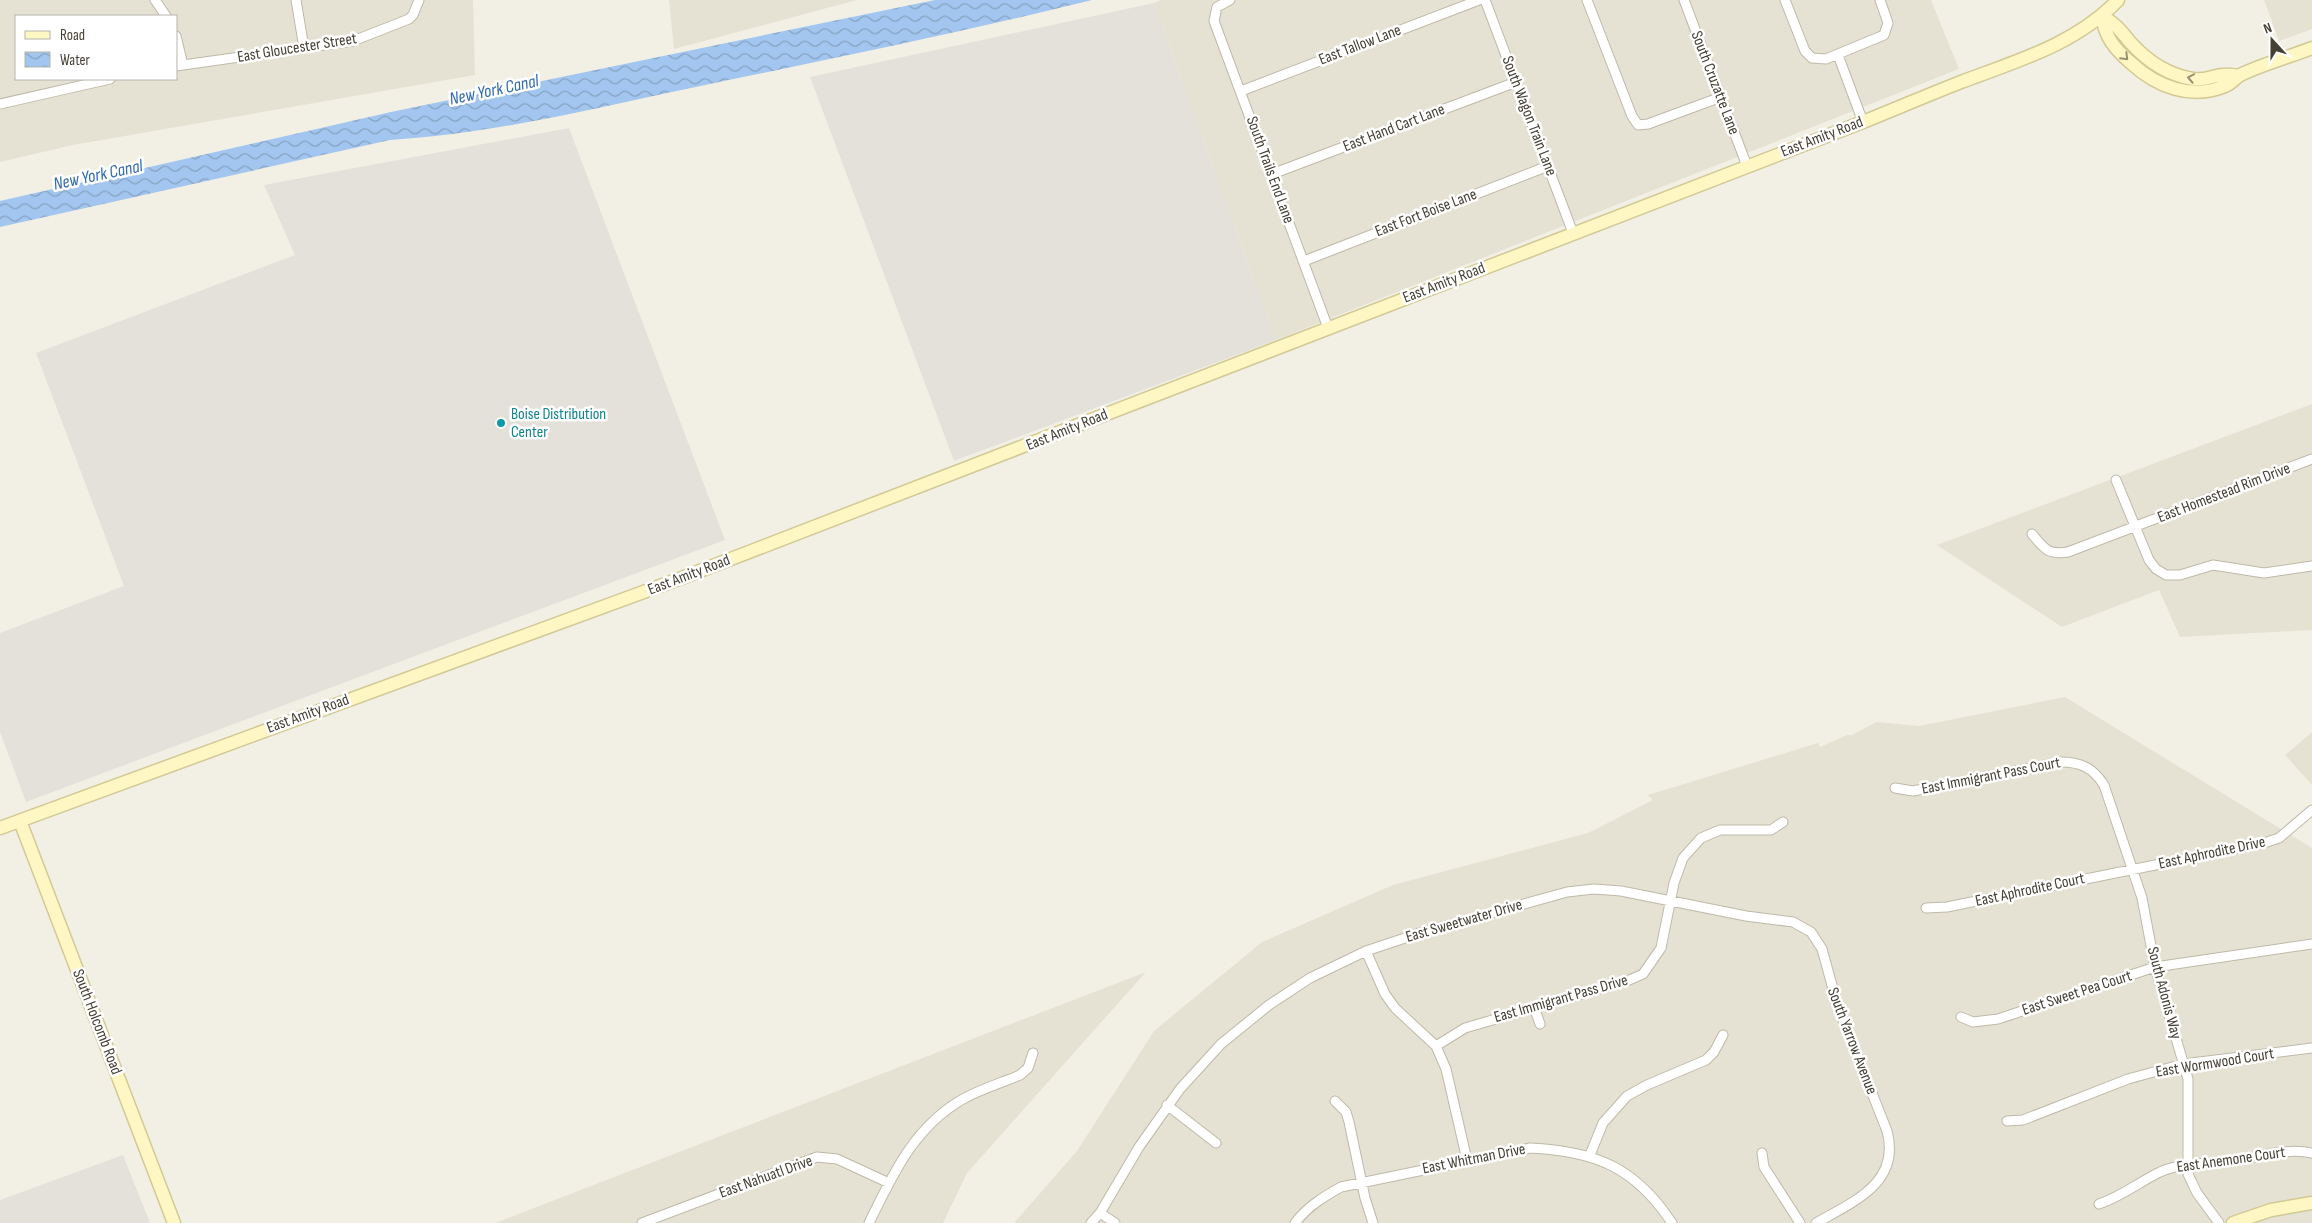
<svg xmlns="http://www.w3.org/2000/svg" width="2312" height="1223" font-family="'Sofia Sans Condensed',sans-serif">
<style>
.residential{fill:#e6e2d3;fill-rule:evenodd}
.industrial{fill:#e4e1da}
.water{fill:url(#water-waves)}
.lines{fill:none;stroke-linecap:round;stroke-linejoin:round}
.street-casing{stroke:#beb9a8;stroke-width:11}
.secondary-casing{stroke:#d2c995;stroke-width:15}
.street{stroke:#fff;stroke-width:9}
.secondary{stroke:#fef7c4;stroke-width:12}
.oneway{stroke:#989275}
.culture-dot{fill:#0f9aa8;stroke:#fff;stroke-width:2}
.labels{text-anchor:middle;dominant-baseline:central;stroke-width:5;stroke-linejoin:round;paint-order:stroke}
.street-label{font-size:16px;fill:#454035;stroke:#fff}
.culture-label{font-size:16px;fill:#0d838f;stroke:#fff;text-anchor:start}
.water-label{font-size:18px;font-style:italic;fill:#306aaf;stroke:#fff}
</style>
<defs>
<pattern id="water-waves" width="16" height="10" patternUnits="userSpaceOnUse" patternTransform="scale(1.25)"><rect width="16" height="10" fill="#a2c6ef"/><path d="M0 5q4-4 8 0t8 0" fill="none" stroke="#86a2c2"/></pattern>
</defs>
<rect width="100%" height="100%" fill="#f2f0e5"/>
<!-- residential -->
<path class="residential" d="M0,0H473L475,75L73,145L0,162ZM16,16H176V79H16Z
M669,0H857L674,49Z
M1161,0H1931L1959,69L1276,340L1154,3Z
M2264,0H2312V29L2279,41Z
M2312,404V630L2180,637L2159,590L2062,627L1937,545Z
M2065,697L2312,848V1223H1014L1077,1151L1154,1031L1262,942L1393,885L1588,833L1653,800L1648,795L1818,743L1820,747L1847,735H1852L1876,722L1919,726Z
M2312,732V785L2285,755Z
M1146,972L967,1173L943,1223H495Z"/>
<!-- industrial -->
<path class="industrial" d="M1154,3L1276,340L954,461L810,77Z
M569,128L725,540L26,802L0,732V633L124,586L36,353L295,255L264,185Z
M123,1155L150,1223H0V1200Z"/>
<!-- water -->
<path class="water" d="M935,0H1092C959,33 825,60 691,88C591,109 492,134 390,140L0,227V201L391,112Z"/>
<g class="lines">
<defs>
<path id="street" d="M155,0L166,16
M296,0L304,48
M1230,0L1217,7L1214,21L1328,328
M1485,0L1573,233
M1587,0L1632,116L1638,125L1648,124L1721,97
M1684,0L1747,166
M1785,0L1805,51L1812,58L1826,59L1884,35L1888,23L1880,0
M176,36L183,65
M1838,55L1863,122
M176,66L353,41L409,19L413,15L419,0
M1241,91L1479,0
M0,104L110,79
M1272,174L1516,82
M1304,261L1548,166
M2116,480L2149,560L2156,569L2166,575H2180L2213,565L2264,573L2312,566
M2032,534C2045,549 2047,555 2068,552L2312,459
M1895,788L1913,791L2061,762C2081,762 2093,768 2104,785L2142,898L2155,967L2188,1079V1174L2197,1193L2219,1223
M1926,908L1947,907L2264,843L2279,838L2312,810
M1366,951L1385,994L1395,1008L1436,1046L1446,1069L1467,1160
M1534,1007L1540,1024
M1961,1017L1973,1022L1998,1019L2155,967L2312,944
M1436,1046L1465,1028L1627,981L1643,974L1661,948L1674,883L1683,858L1701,838L1720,830H1771L1783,822
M1335,1101L1346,1112L1349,1122L1365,1198L1373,1223
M1167,1105L1216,1143
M2007,1121L2023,1120L2128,1079L2183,1064L2312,1048
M1762,1153L1764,1167L1800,1223
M1590,1155L1603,1123L1627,1096L1647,1085L1706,1060L1714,1052L1723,1035
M2099,1204C2121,1197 2139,1182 2160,1172C2181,1163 2202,1164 2224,1162C2253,1159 2284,1147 2312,1153
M1100,1213L1115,1223
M642,1223L817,1157L837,1159L889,1183
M869,1223C893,1174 914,1127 963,1099C981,1089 1001,1083 1020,1075L1028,1068L1033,1053
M1091,1223L1100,1213L1139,1147L1180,1089L1221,1044L1269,1005L1310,978L1366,951L1420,933L1567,892L1594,889L1621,891L1746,916L1793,922L1811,932L1822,949L1838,1007L1887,1131C1901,1183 1853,1202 1816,1223
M1295,1223C1307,1207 1323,1197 1341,1187L1530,1148C1595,1151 1635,1167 1672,1223"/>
<path id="secondary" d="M2102,16C2105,38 2115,49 2131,63C2157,87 2191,100 2225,86C2231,84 2235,78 2240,75C2263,64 2289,57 2312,48
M2102,16C2115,23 2121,31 2130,42C2147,61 2168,75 2193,79C2204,81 2212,76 2223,75C2228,74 2234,75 2239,76
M20,821L174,1223
M0,828L679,579L1863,122C1895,109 1928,95 1961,82C2017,61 2076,44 2118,0
M2233,1223L2271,1210L2312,1203"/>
</defs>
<!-- street casing -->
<use href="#street" class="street-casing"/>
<!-- secondary casing -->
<use href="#secondary" class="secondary-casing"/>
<!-- street -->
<use href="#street" class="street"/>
<!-- secondary -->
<use href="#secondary" class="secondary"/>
</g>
<!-- one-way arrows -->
<defs><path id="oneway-chevron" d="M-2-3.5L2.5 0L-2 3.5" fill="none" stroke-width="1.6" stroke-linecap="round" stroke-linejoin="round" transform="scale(1.25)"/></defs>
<g class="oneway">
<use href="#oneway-chevron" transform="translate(2125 57) rotate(45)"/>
<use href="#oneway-chevron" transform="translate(2191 78) rotate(-169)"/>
</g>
<!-- markers -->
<circle class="culture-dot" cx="501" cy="423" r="5"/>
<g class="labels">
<!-- street labels -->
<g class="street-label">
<text transform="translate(1360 45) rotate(-21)">East Tallow Lane</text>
<text transform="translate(297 48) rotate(-9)">East Gloucester Street</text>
<text transform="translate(1715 83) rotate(69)">South Cruzatte Lane</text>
<text transform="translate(1529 116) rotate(69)">South Wagon Train Lane</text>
<text transform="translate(1394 128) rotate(-21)">East Hand Cart Lane</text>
<text transform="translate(1822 137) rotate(-21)">East Amity Road</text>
<text transform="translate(1270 170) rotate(70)">South Trails End Lane</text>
<text transform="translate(1426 213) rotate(-21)">East Fort Boise Lane</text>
<text transform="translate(1444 283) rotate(-21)">East Amity Road</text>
<text transform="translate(1067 430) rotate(-22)">East Amity Road</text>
<text transform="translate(2224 493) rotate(-21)">East Homestead Rim Drive</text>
<text transform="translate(689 575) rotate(-21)">East Amity Road</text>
<text transform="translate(308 714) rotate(-20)">East Amity Road</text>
<text transform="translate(1991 776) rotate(-11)">East Immigrant Pass Court</text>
<text transform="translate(2212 853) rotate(-12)">East Aphrodite Drive</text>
<text transform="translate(2030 890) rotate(-12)">East Aphrodite Court</text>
<text transform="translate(1464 921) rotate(-16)">East Sweetwater Drive</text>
<text transform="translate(2077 993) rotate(-18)">East Sweet Pea Court</text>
<text transform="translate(2164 993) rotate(75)">South Adonis Way</text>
<text transform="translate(1561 999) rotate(-16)">East Immigrant Pass Drive</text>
<text transform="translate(97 1022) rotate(69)">South Holcomb Road</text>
<text transform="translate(1852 1041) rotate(69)">South Yarrow Avenue</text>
<text transform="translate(2215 1063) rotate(-9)">East Wormwood Court</text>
<text transform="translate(1474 1159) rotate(-11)">East Whitman Drive</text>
<text transform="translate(2231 1160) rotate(-8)">East Anemone Court</text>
<text transform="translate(766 1177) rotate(-20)">East Nahuatl Drive</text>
</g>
<!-- culture labels -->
<g class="culture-label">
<text x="511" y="414">Boise Distribution<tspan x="511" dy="18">Center</tspan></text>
</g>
<!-- water labels -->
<g class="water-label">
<text transform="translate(494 90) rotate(-12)">New York Canal</text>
<text transform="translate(98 175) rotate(-12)">New York Canal</text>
</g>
</g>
<!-- legend -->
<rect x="15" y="15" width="162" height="65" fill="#ffffff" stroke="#b5b3ae"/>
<rect x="25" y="31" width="25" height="8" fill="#fef7c4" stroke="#b5b3ae"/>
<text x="60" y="40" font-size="15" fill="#454035">Road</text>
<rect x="25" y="52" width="25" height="15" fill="url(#water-waves)" stroke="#b5b3ae"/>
<text x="60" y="65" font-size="15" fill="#454035">Water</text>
<!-- north arrow -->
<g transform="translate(2272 40) rotate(339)" stroke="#ffffff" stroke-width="4" paint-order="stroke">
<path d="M0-4L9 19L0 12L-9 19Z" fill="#454035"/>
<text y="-8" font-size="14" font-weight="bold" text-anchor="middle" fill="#454035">N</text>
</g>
</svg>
